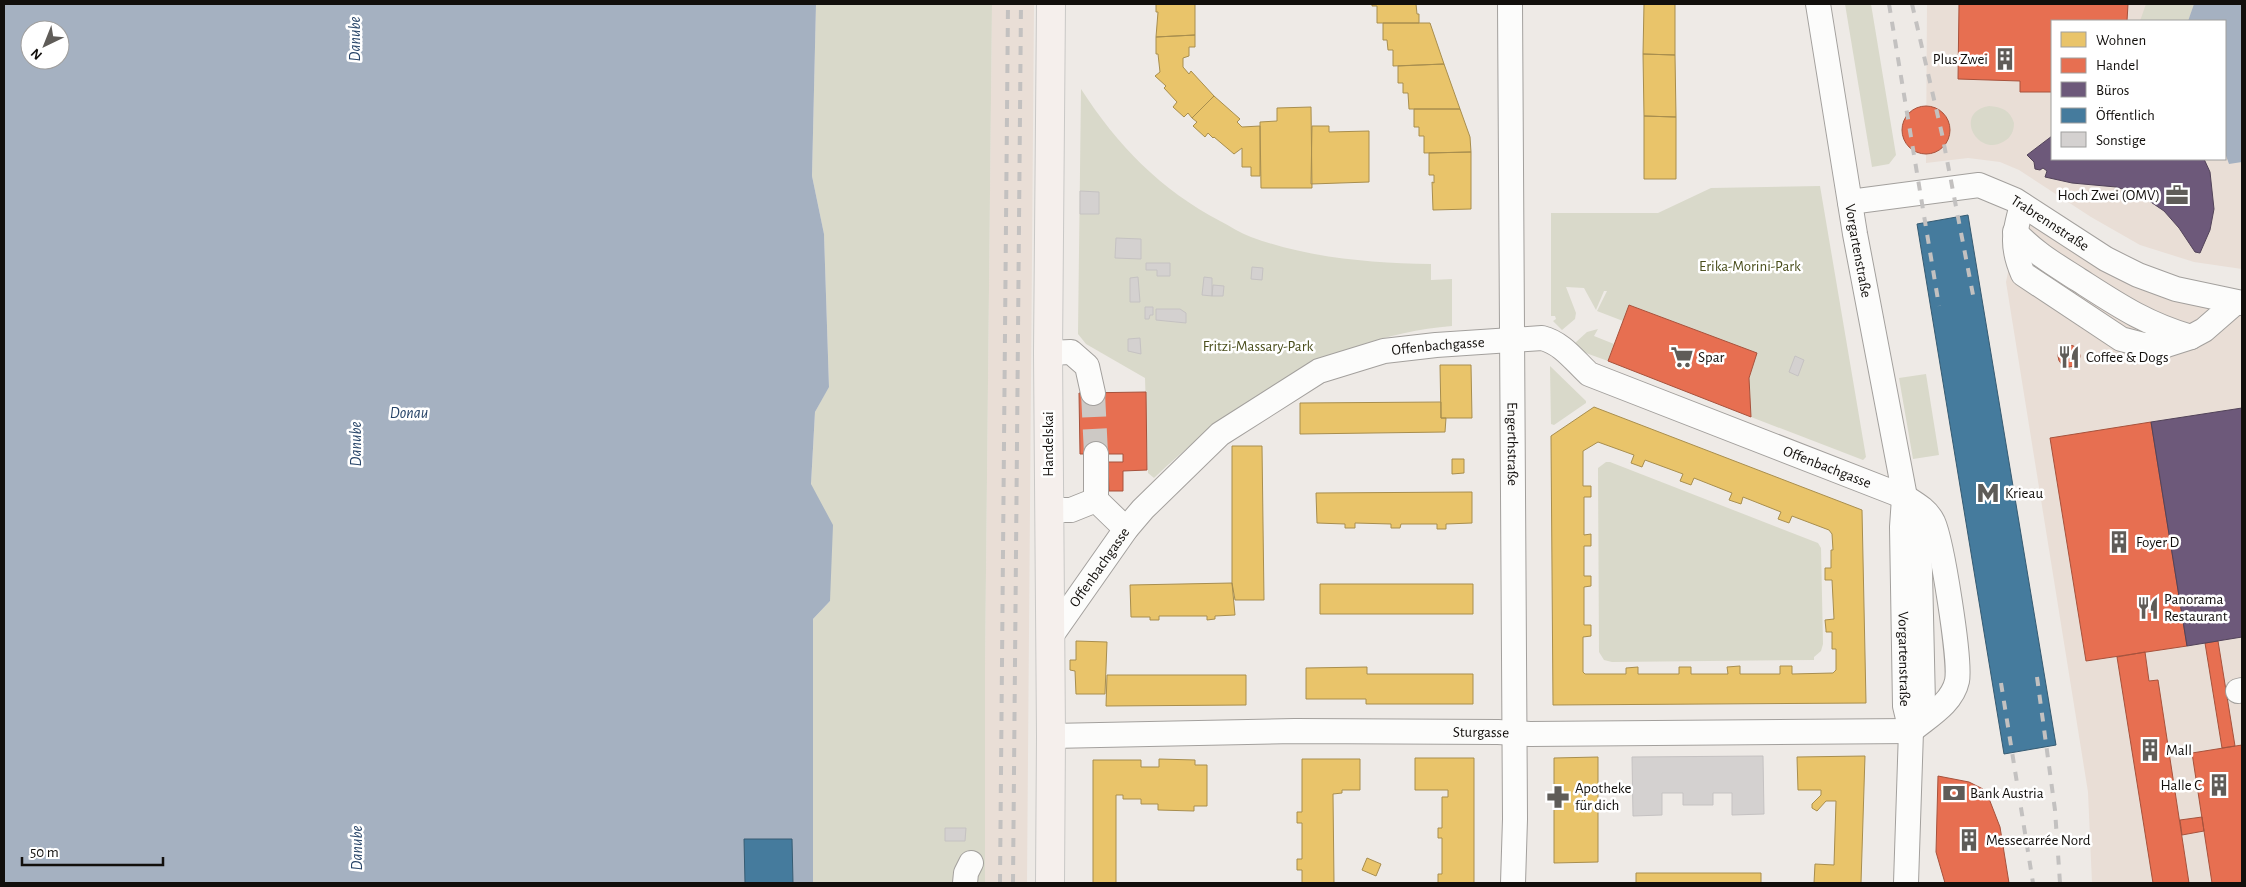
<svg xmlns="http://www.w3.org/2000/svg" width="2246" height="887" font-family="'Alegreya Sans',sans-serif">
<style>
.built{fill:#e9ded6;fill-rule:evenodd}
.green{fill:#d9d9ca}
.water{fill:#a5b1c1;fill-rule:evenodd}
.homes{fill:#e9c46a;stroke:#a88e4e;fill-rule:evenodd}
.shops{fill:#e76f51;stroke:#a7523c}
.offices{fill:#6d597a;stroke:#524359}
.public{fill:#457b9d;stroke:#365b72}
.building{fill:#d4d1d0;stroke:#c5c2c2}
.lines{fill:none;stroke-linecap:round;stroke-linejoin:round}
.minor-tunnel{stroke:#cdc9c5;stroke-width:24;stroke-dasharray:24 12;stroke-linecap:butt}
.minor-casing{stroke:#a3a09d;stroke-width:26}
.major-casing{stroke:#c9c8c6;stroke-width:30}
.minor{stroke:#fcfcfb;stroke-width:24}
.major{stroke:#f5efec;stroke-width:28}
.rail{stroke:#c3c1c0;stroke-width:4;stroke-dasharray:9 9;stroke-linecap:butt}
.labels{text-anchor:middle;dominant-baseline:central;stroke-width:5;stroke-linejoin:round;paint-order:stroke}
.poi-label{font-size:15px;fill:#120f0c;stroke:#fff;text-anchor:start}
.street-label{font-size:15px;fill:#120f0c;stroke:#fff}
.park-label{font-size:15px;fill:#4a4e1c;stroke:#fff}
.water-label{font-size:16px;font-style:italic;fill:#264367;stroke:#fff}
</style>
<rect width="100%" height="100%" fill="#eeeae6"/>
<!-- built -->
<path class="built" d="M992,4H1034L1027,883H985V667Z
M1927,4H2242V269L2194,262L2140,245L2091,217L2019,170L2000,162L1968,158L1926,163ZM2052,21H2225V159H2052Z
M2022,205L2106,259L2242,303V883H2092L2088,792L2006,282Z"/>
<!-- green -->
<path class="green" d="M816,4H992L985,667V883H813V619L830,601L811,484L815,412L829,386L824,234L812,176Z
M1845,4H1871L1896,155L1889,164L1872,167Z
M2146,4H2194L2188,21H2140Z
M1081,89C1117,145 1161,190 1220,221C1230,226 1240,233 1251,237C1308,258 1370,263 1431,264V280L1452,279V326C1337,335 1236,400 1154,478L1148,473L1145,378L1086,344L1078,334Z
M1989,106C2002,107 2010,110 2014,123C2014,131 2011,138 2003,142C1977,157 1953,112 1989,106Z
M1820,186L1866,457L1863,460L1751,417L1749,378L1756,353L1630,305L1623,321L1597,311L1607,291H1604L1596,310L1584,288L1566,287L1576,313L1575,319L1562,330L1553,321L1556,319L1555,316H1551V213H1658L1711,188Z
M1598,329L1594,336L1614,344L1608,361L1583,352L1575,343L1587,332Z
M1550,366L1586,401V403L1554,425L1551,424Z
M1926,374L1939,455L1913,459L1899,378Z
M1606,462H1610L1818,543L1821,548L1823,644L1821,651L1814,657V660L1612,662L1604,660L1599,652L1598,471V468Z"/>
<!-- water -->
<path class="water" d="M4,4H816L812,176L824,234L829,387L815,412L811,484L833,525L830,601L813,619V883H4ZM30,30H60V60H30Z
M2194,4H2242V162L2229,164L2225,153V21H2188Z"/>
<!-- homes -->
<path class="homes" d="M1156,4H1195V35L1156,37L1158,12H1156Z
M1372,4H1416L1417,14H1419V23H1377V6H1372Z
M1644,4H1675V55L1643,54Z
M1383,23H1430L1444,64L1393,66V50H1388L1387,40H1383Z
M1195,35V47H1189V56L1183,58V67L1189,74L1191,71L1214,96L1192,118L1188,113L1184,117L1173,107L1177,102L1164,88L1166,86L1155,76L1160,72L1158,54H1156V37Z
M1643,54L1675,55L1676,117L1644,116Z
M1444,64L1460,109H1409L1408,93H1403V83H1398V66Z
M1214,96L1240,119L1237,122L1242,127L1260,126V176H1251V167H1242V148L1234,154L1214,137L1213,138L1208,133L1205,137L1193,126L1197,122L1192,118Z
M1311,107L1312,188H1261L1260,122L1277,121V108Z
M1414,109H1460L1470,137L1471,152L1424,153V136H1419V127H1414Z
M1644,116L1676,117V179H1644Z
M1312,126H1329V132L1369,131V182L1311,184Z
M1471,152V209L1433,210L1432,182L1434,183V175H1429V153Z
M1440,365H1471L1472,418H1441Z
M1441,402V418H1446L1445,432L1300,434V403Z
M1594,407L1862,510L1866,703L1553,705L1551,436ZM1598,442L1634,455L1631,463L1642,467L1645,460L1683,474L1680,481L1691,485L1694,478L1732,493L1729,500L1741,504L1743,497L1781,512L1778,519L1789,523L1792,516L1829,530L1832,534L1833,550H1831V568H1825V580H1832L1834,619L1825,620L1826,630V632H1832V649H1836V670L1833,673L1792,674V666H1780V674H1740V666L1727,667L1728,674H1691V667H1679V674H1638V667L1626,668V674H1585L1583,672V637L1591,636V625H1584V587L1591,586V576H1584V546H1591V534L1584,535V497H1591V486H1583V451Z
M1232,446H1262L1264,600H1235L1232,583Z
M1452,459H1464V473L1452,474Z
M1472,492V523L1446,524V529H1437V524H1401L1400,528H1391V524L1355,523V528H1345V524L1317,523L1316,493Z
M1232,583L1235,615L1215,616V619L1207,620V616H1159V620H1150V617H1131L1130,585Z
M1320,584H1473V614H1320Z
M1076,641L1107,642L1105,694H1076L1075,671L1070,670V660H1076Z
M1367,667V674H1473V704H1366V699H1306V668Z
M1107,675H1246V705L1106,706Z
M1865,756L1861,883H1814L1815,864L1834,865L1836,801H1826L1817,811L1812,808V804L1821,795V790H1798L1797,757Z
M1598,757V862L1554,863V758Z
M1415,758H1474V883H1438V874H1442V838H1438V828H1442V797H1448V790H1415Z
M1159,759L1195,760V765H1207V806H1194V811L1158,810V804H1141V799H1123V795H1116V883H1093V760H1141V767H1159Z
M1302,759H1360V790H1342V793L1333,794L1334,883H1302V870H1297V859H1302V823H1297V812H1302Z
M1367,858L1381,864L1376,876L1362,870Z
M1636,873H1761V883H1636Z"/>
<!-- shops -->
<path class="shops" d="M1959,4H2128L2127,21H2052V92H2020V81L1958,79Z
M1902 130a24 24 0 1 1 48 0a24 24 0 1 1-48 0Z
M1629,305L1757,353L1749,378L1751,417L1608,361Z
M2058 356a11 11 0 1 1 22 0a11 11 0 1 1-22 0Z
M1146,392L1147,470L1123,471V491H1109L1108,462H1123V454H1080L1079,393Z
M2151,422L2187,646L2086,661L2050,438Z
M2218,641L2235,746L2222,748L2205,643Z
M2145,652L2149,681L2158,680L2189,883H2153L2117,657Z
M2242,745V883H2212L2192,753Z
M1938,776L1969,782L1983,789L1988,796L2000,827L2009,883H1945L1936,852Z
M2202,817L2204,831L2182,835L2180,820Z"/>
<!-- offices -->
<path class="offices" d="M2052,136V159H2204L2210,172L2214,209L2210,230L2200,253L2195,252L2179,228L2164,211L2139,194L2116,187L2072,183L2045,177L2047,171L2043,168L2040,170L2035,169L2034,162L2027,155Z
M2242,408V637L2187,646L2151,422Z"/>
<!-- public -->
<path class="public" d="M1968,215L2056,745L2004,754L1917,224Z
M744,839H792L793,883H745Z"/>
<!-- building -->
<path class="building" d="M1080,191L1099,192V214H1080Z
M1116,238L1141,239V259L1115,258Z
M1146,263H1170V276H1157V270H1146Z
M1252,267L1263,268L1262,280L1251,279Z
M1138,277L1140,302H1130V278Z
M1204,277L1212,278V296L1202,295Z
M1213,285L1224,286L1223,296H1212Z
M1145,307H1153V315H1150L1149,319H1145Z
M1156,309H1180L1186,313V323L1156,320Z
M1140,338L1141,354L1128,351V339Z
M1795,356L1804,360L1798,376L1789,372Z
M1763,756L1764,814L1732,815V793H1713V805H1683V793H1662V815L1633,816L1632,757Z
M945,828H966L965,841H945Z"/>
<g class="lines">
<!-- minor-tunnel -->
<path class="minor-tunnel" d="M1093,393L1096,454"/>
<defs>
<g id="minor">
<path id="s1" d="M1510,4L1515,819L1513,883"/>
<path id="s2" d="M1818,4L1855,234L1905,497L1919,528L1923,704L1911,729"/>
<path id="s3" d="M1850,202L1979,185L2015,200L2106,259L2138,275L2176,289L2242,303"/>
<path d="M2022,205C2014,233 2011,246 2023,274L2121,339L2144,345H2166L2191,337L2204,330L2235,303"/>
<path d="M2015,232C2035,253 2054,264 2079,280C2118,305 2146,324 2191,337"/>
<path d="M1048,353L1071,352L1087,366L1093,393"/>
<path d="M1096,454V500L1126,529"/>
<path id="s4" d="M1904,498L1902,527L1905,706L1911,731L1906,883"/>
<path d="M1048,510H1071L1096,500"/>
<path id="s5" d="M1051,636L1126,529L1143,509L1220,434L1319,371L1384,351L1436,345L1542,338C1562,343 1574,360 1589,374L1905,497C1916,504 1927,510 1933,522C1942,542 1961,661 1957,681C1952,704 1927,717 1911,731"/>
<path d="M2238,691L2242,690"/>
<path id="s6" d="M1051,736L1295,731L1498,732L1530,734L1911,731"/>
<path d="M965,883L966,873L971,863"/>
</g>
<path id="major" d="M1050,883L1051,736L1048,353L1051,4"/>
</defs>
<!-- minor casing -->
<use href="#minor" class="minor-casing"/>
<!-- major casing -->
<use href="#major" class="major-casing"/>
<!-- minor -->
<use href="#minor" class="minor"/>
<!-- major -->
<use href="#major" class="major"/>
<!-- rail -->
<path class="rail" d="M1889,4L1939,306
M1912,4L1942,134L1974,300
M2037,677L2055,810L2060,883
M2001,683L2033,883
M1000,883L1008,4
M1013,883L1021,4"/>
</g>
<!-- icons -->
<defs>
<symbol id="building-bare" viewBox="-9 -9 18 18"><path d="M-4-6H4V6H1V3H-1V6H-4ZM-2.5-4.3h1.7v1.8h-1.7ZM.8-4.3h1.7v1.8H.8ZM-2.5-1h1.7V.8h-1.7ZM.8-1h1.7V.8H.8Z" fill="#5f5c58" stroke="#fff" stroke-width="2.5" paint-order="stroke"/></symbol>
<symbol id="office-bare" viewBox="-9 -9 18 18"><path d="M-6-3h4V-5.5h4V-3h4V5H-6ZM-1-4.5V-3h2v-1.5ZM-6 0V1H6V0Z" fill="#5f5c58" stroke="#fff" stroke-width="2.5" paint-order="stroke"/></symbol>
<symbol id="supermarket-bare" viewBox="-9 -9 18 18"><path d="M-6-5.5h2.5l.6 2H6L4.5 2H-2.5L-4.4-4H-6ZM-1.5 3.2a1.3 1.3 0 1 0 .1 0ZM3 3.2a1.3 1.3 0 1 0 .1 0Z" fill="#5f5c58" stroke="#fff" stroke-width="2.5" paint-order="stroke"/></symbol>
<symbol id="restaurant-bare" viewBox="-9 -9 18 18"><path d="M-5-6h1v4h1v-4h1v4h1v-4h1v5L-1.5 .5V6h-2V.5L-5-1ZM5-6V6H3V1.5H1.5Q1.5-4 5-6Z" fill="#5f5c58" stroke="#fff" stroke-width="2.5" paint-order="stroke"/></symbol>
<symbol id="metro-bare" viewBox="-9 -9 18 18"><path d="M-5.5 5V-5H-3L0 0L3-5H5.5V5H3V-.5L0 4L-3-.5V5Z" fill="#5f5c58" stroke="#fff" stroke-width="2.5" paint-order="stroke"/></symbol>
<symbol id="bank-bare" viewBox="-9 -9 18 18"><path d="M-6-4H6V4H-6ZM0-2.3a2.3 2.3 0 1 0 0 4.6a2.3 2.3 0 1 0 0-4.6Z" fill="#5f5c58" stroke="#fff" stroke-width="2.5" paint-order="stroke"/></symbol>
<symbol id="pharmacy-bare" viewBox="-9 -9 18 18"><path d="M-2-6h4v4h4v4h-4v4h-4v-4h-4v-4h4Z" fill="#5f5c58" stroke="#fff" stroke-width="2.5" paint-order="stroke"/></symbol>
</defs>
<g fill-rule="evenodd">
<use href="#building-bare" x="1989" y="43" width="32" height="32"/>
<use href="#office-bare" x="2161" y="179" width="32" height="32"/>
<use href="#supermarket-bare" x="1666" y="341" width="32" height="32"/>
<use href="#restaurant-bare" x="2053" y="341" width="32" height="32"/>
<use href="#metro-bare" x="1972" y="477" width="32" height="32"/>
<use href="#building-bare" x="2103" y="526" width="32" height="32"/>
<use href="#restaurant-bare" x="2132" y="592" width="32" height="32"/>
<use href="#building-bare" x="2134" y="734" width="32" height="32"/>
<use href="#building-bare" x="2203" y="769" width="32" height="32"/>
<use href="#bank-bare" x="1938" y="777" width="32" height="32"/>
<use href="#pharmacy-bare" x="1542" y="781" width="32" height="32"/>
<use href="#building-bare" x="1953" y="824" width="32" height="32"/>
</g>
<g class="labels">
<!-- poi labels -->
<g class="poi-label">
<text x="1988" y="59" text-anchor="end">Plus Zwei</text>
<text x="2160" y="195" text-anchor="end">Hoch Zwei (OMV)</text>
<text x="1698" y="357">Spar</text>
<text x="2086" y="357">Coffee &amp; Dogs</text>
<text x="2005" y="493">Krieau</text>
<text x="2136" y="542">Foyer D</text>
<text x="2164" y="599">Panorama<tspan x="2164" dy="17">Restaurant</tspan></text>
<text x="2166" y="750">Mall</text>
<text x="2202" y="785" text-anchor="end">Halle C</text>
<text x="1575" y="788">Apotheke<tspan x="1575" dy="17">für dich</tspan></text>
<text x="1970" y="793">Bank Austria</text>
<text x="1986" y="840">Messecarrée Nord</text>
</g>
<!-- street labels -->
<g class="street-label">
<text stroke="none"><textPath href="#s3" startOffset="211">Trabrennstraße</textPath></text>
<text stroke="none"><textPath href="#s2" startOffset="250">Vorgartenstraße</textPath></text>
<text stroke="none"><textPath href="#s5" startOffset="504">Offenbachgasse</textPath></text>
<text transform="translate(1048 444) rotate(-90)">Handelskai</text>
<text stroke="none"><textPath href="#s1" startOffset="440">Engerthstraße</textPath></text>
<text stroke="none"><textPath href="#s5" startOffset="924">Offenbachgasse</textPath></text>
<text stroke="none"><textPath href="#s5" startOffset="84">Offenbachgasse</textPath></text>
<text stroke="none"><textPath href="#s4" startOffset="161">Vorgartenstraße</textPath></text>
<text stroke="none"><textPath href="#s6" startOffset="430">Sturgasse</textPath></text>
</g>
<!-- park labels -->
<g class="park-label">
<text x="1750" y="266">Erika-Morini-Park</text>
<text x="1258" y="346">Fritzi-Massary-Park</text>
</g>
<!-- water labels -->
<g class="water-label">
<text transform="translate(355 39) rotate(-90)">Danube</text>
<text x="409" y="413">Donau</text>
<text transform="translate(356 444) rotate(-90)">Danube</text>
<text transform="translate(357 848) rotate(-90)">Danube</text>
</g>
</g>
<!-- border -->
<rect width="2246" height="887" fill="none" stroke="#120f0c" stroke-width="10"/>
<!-- legend -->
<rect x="2051" y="20" width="175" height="140" fill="#ffffff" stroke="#a09f9e"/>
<rect x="2061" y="32" width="25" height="15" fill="#e9c46a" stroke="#a09f9e"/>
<text x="2096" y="45" font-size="15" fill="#120f0c">Wohnen</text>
<rect x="2061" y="58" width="25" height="15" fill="#e76f51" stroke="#a09f9e"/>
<text x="2096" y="70" font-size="15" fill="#120f0c">Handel</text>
<rect x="2061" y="82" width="25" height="15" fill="#6d597a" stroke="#a09f9e"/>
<text x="2096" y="95" font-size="15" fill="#120f0c">Büros</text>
<rect x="2061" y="108" width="25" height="15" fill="#457b9d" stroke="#a09f9e"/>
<text x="2096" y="120" font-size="15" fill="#120f0c">Öffentlich</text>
<rect x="2061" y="132" width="25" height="15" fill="#d4d1d0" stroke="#a09f9e"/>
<text x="2096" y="145" font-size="15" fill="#120f0c">Sonstige</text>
<!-- north arrow -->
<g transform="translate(45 45) rotate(223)"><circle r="24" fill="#ffffff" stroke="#a09f9e"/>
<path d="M0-4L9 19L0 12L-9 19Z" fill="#5f5c58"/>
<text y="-8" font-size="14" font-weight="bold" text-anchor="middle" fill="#120f0c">N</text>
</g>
<!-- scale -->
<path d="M22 857v8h141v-8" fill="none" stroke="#120f0c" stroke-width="2.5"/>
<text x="30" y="857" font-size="15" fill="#120f0c" stroke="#ffffff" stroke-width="4" paint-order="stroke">50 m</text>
</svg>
